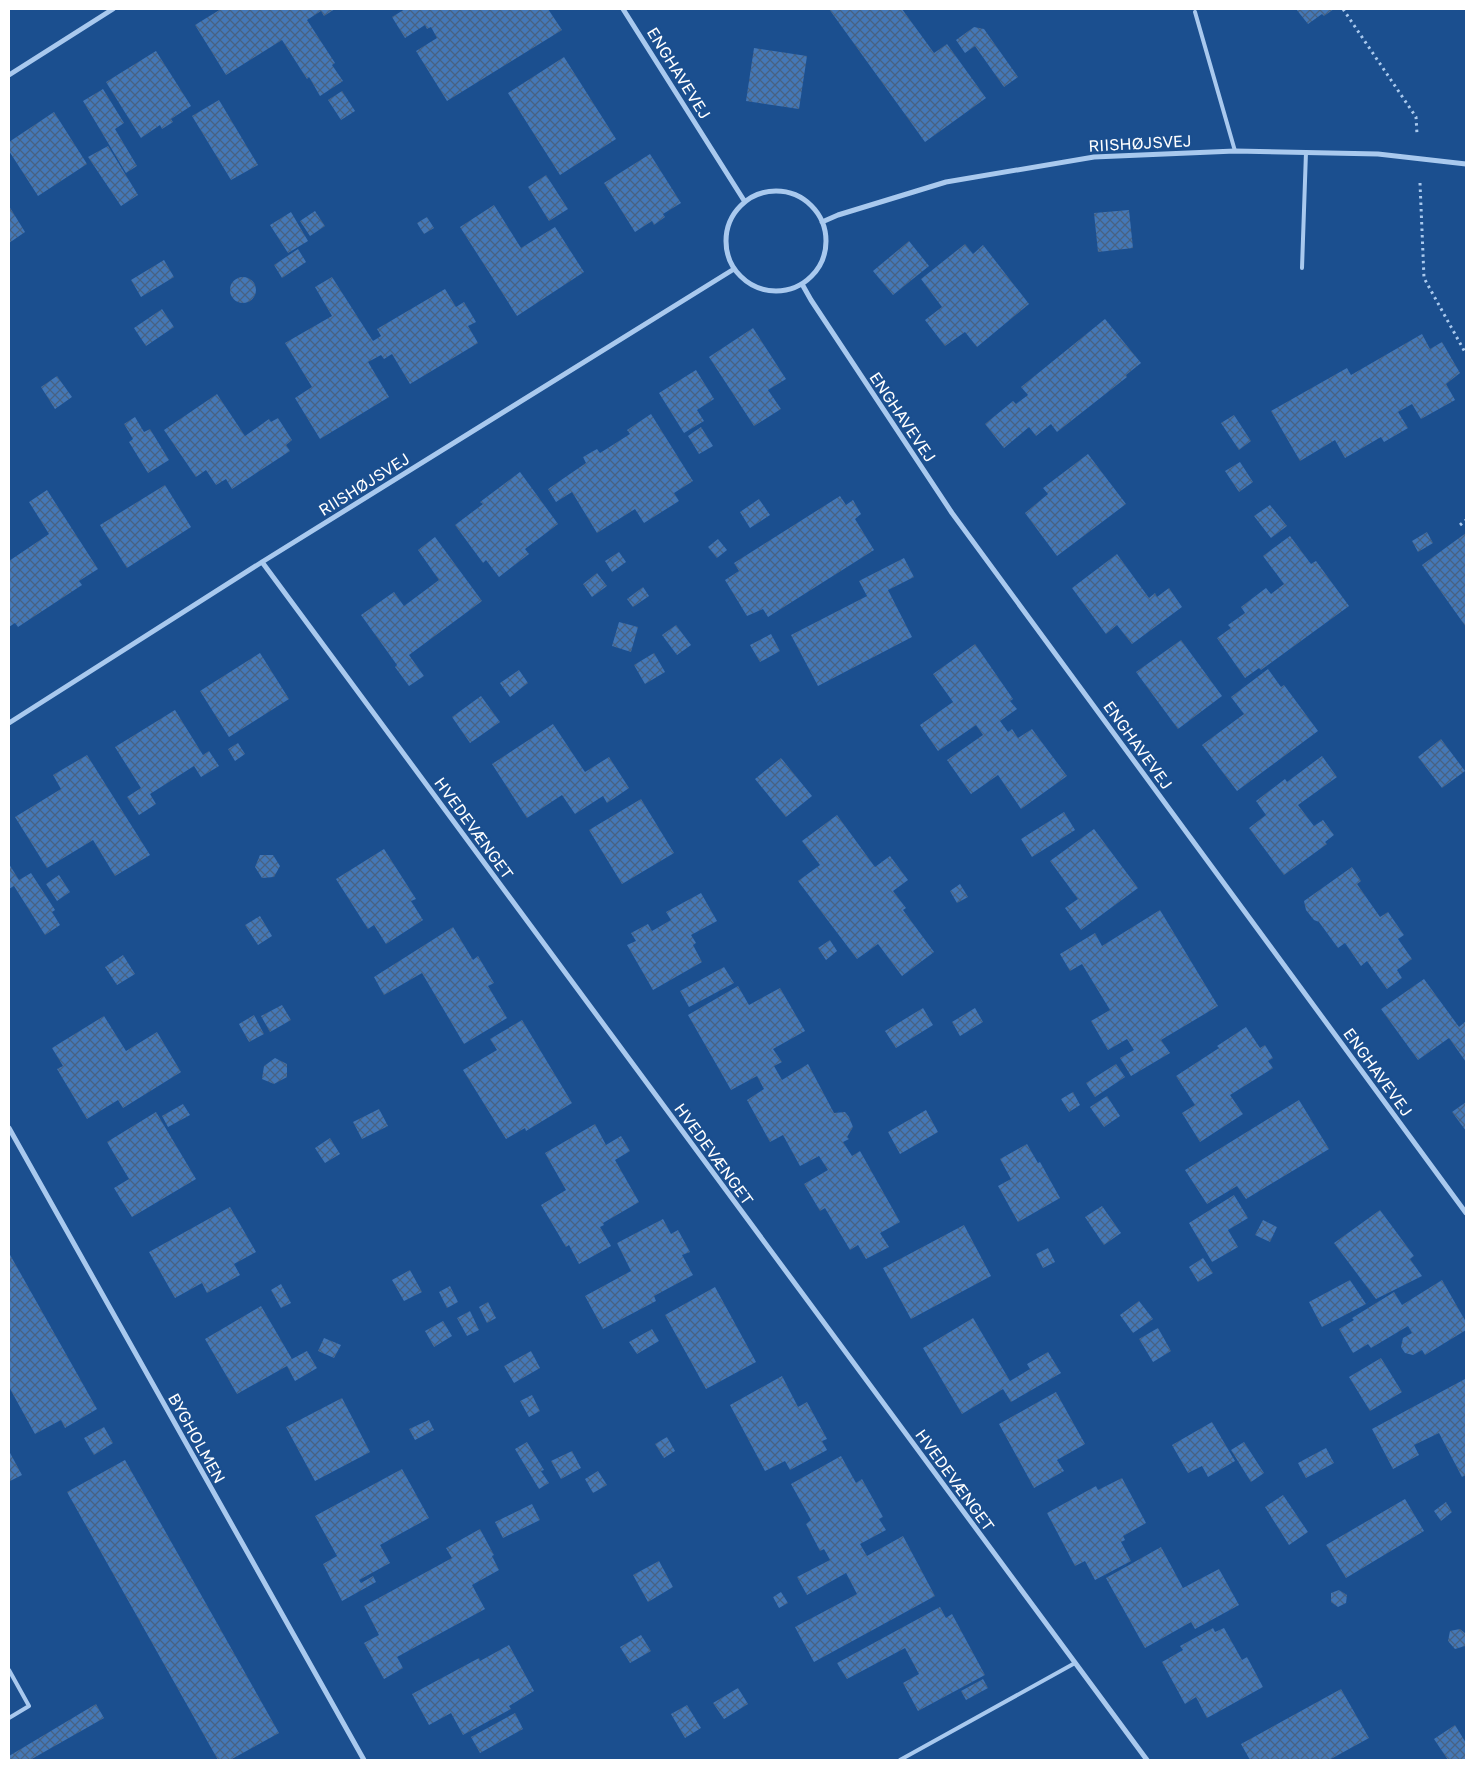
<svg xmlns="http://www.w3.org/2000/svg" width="1475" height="1769" font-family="'Golos Text',sans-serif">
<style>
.building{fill:url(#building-cross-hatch)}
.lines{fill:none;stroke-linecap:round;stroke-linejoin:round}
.path{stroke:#a9c9ee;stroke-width:3;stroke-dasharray:2.5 4;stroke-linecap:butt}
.lane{stroke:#a9c9ee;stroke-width:4}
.street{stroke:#a9c9ee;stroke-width:5}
.labels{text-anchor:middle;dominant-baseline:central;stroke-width:4.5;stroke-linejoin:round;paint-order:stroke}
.street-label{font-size:16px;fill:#fff;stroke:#1b4f8f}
</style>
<defs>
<pattern id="building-cross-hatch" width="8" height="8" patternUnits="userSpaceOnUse" patternTransform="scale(1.25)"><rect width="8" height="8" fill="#4478b7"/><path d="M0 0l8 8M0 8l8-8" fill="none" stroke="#486282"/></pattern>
</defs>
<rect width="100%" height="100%" fill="#1b4f8f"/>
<!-- building -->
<path class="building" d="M221,9H335L324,16L321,11L307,20L335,63L332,65L343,81L320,96L309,77L307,79L282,40L226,75L195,25Z
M405,9H548L562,30L447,101L416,51L437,38L431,27L427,29L425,25L405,38L392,17Z
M829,9H902L934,53L947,44L986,98L925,142Z
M1296,9H1334L1324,16L1322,14L1308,24Z
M974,27L984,29L1018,77L1004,87L975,46L965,53L956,40Z
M754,48L807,56L799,109L746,101Z
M156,51L191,106L171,119L173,122L162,129L160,125L141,138L106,82Z
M564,57L616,139L560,175L508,93Z
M103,89L124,123L115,129L137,166L126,173L83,101Z
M342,91L355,111L341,120L328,100Z
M219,100L258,165L231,180L192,116Z
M54,112L87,164L38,196L9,151V142Z
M108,146L138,195L121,206L88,157Z
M650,154L681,203L663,214L665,217L654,225L652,221L635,232L604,183Z
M546,175L568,209L549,221L528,187Z
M494,205L521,248L555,227L584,272L517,316L460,227Z
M9,206L25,232L9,243Z
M1129,210L1133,248L1098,252L1094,213Z
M315,211L325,226L310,236L300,221Z
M291,212L308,241L288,253L270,225Z
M427,217L434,228L424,234L417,223Z
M909,241L929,266L893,295L873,271Z
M965,244L973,254L983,245L1029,304L977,347L965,332L945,346L925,320L942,307L921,279Z
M298,249L306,262L282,278L274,265Z
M164,260L174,277L141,297L131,280Z
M230 290a13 13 0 1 1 26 0a13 13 0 1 1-26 0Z
M332,277L373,341L381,336L377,329L445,289L456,307L464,302L476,322L468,326L478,343L410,384L392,354L384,359L381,355L368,362L389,397L320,439L295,398L312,387L285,343L332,316L315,287Z
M162,309L174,327L146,346L134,328Z
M1105,319L1141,363L1126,375L1127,377L1057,432L1051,424L1036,436L1029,427L1004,448L985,424L1013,401L1016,404L1028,395L1021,387Z
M753,328L786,379L768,390L781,409L754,426L709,357Z
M1422,334L1430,349L1442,342L1460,373L1446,384L1455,400L1421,419L1412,404L1398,412L1408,428L1384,442L1381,437L1345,458L1335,440L1300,461L1271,411L1347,368L1351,375Z
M696,370L714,399L697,410L704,421L684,433L659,393Z
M57,376L72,397L55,409L41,387Z
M217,394L245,436L269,419L271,422L278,418L292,440L286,445L290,451L232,489L226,479L216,485L206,470L196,477L164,430Z
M651,414L693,481L674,493L679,501L644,523L635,509L597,533L572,492L556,502L548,489L586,463L583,457L597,449L600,453L630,434L627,430Z
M1234,415L1251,441L1239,450L1221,423Z
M135,417L144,432L150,429L169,460L148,473L129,442L133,439L124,424Z
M701,427L713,446L699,454L688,436Z
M1088,454L1126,504L1057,556L1025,513L1048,494L1043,488Z
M1240,462L1253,482L1239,492L1225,471Z
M520,472L558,524L525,549L529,554L499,577L486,560L483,563L455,525L483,504L480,502Z
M165,485L191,527L127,568L100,525Z
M47,490L98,569L79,581L82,585L18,627L15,623L9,627V561L49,534L29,502Z
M840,496L846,505L853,500L861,514L855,519L874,550L768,617L763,609L747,616L725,580L739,571L734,563Z
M759,499L770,515L750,528L740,512Z
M1270,505L1287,526L1271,538L1254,516Z
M1427,532L1433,543L1418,552L1412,541Z
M1466,533V627L1422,565Z
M1290,536L1311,564L1316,561L1349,606L1261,670L1259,668L1245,678L1217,638L1231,628L1228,625L1245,613L1241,607L1266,588L1271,594L1284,584L1263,556Z
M435,537L482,601L409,655L424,676L409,686L395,667L397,665L361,615L394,592L404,606L439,580L418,550Z
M718,539L727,550L717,558L708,547Z
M619,552L626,562L612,572L605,561Z
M1117,554L1149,598L1155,593L1157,597L1169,588L1182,607L1132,644L1117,625L1106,634L1072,588Z
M904,558L914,577L888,590L912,637L818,686L791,635L867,596L859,581Z
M597,573L607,586L592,597L583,584Z
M643,587L649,596L633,607L627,599Z
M619,622L638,627L631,652L612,646Z
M676,625L691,645L677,655L662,635Z
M771,634L780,651L760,662L750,645Z
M1181,640L1222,696L1178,729L1136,672Z
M975,644L1013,699L1010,701L1017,709L1000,721L1008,732L1012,729L1018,738L1032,729L1067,776L1021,809L998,775L971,794L947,760L983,735L976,725L938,751L920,725L953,702L933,674Z
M260,653L289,699L229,737L200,691Z
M654,653L665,672L645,684L634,665Z
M1268,669L1281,687L1284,685L1318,731L1237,791L1202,745L1244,714L1231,697Z
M519,670L528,683L510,697L500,683Z
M481,696L500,722L470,743L452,717Z
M175,710L203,755L209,751L219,766L201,777L194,766L150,794L156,804L139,815L127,797L141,788L115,747Z
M553,724L585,772L609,757L629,788L607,803L603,796L575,814L562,795L527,818L492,764Z
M1441,739L1465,771L1442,788L1418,757Z
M238,743L245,754L235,761L228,749Z
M87,755L150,855L115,876L93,840L47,868L15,817L61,789L53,775Z
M1322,756L1337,777L1298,805L1314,826L1323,820L1334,835L1325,842L1327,844L1284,875L1249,828L1266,815L1256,801L1285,779L1287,782Z
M781,758L812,796L786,817L755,779Z
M641,799L674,853L622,884L589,830Z
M1064,812L1075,830L1032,857L1021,839Z
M837,815L875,867L890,856L908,880L893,891L906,908L903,910L934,952L902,976L878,944L857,959L798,881L820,865L802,841Z
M1094,829L1138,888L1081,930L1065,908L1078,899L1050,861Z
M384,849L416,899L411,901L423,920L386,944L374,925L368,929L336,879Z
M260,855H273L280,866L274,877L262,878L255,867Z
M9,864L19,880L31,873L55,910L52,912L60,925L45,935L14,886L9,889Z
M1352,867L1361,881L1357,884L1380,917L1388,912L1404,935L1398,939L1412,959L1397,970L1402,978L1387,989L1367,961L1361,966L1345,943L1338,948L1319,922L1314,920L1306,910L1304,901Z
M59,875L70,892L57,901L46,884Z
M960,884L968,897L957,903L950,891Z
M701,893L717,921L691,935L696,943L693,945L702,962L653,990L627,945L636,941L631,933L648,924L652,931L671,920L666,912Z
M1160,910L1218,1006L1161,1040L1170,1053L1131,1076L1120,1058L1134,1050L1127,1039L1108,1050L1091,1021L1110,1010L1082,964L1070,971L1060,954L1095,933L1102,946Z
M260,916L272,936L258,945L245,925Z
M453,927L473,960L478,956L494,983L488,986L507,1018L464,1044L422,973L384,995L374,977Z
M830,940L837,951L826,960L818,948Z
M123,955L135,974L117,985L105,967Z
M724,967L734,983L689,1007L680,991Z
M1424,979L1459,1027L1466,1021V1062L1449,1038L1418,1060L1381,1009Z
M738,986L749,1005L780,988L805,1031L773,1049L782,1062L774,1066L782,1080L808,1064L834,1113L845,1112L849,1117L853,1127L847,1137L849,1139L843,1142L852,1156L860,1151L900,1222L880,1233L889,1247L866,1259L858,1245L850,1250L825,1208L820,1211L804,1184L828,1170L819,1156L800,1166L783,1135L770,1142L747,1100L764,1089L757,1076L731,1090L688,1015Z
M282,1005L291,1020L270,1032L261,1016Z
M923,1008L933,1025L896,1048L885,1031Z
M975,1008L983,1022L960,1036L952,1022Z
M254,1015L264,1034L249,1042L239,1024Z
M104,1016L126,1051L157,1032L181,1072L123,1108L118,1100L87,1119L57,1069L63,1066L52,1048Z
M522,1020L572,1103L526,1131L525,1128L506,1139L463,1070L497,1050L490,1039Z
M1246,1027L1260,1048L1265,1045L1273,1058L1268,1061L1273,1068L1230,1095L1243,1114L1200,1142L1182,1113L1195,1105L1176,1076L1219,1048L1217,1046Z
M275,1058L287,1064V1077L274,1084L262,1079L264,1066Z
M1116,1064L1125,1077L1095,1097L1086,1083Z
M1073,1092L1080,1105L1069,1112L1061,1099Z
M1107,1096L1120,1116L1104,1127L1090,1107Z
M1299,1100L1329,1149L1246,1199L1237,1186L1207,1204L1185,1170Z
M1466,1102V1131L1452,1112Z
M183,1104L190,1115L168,1127L162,1116Z
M379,1109L388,1126L362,1139L353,1122Z
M926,1110L938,1132L900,1154L888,1132Z
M156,1112L196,1179L132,1217L114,1188L129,1179L107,1142Z
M595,1124L606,1145L621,1136L630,1151L615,1160L639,1202L603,1223L604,1225L600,1227L611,1246L579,1264L569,1245L566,1247L541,1205L566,1190L545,1153Z
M330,1138L340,1154L325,1163L315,1148Z
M1027,1144L1038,1163L1040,1162L1060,1198L1018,1222L998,1186L1011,1179L1000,1159Z
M1234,1195L1248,1218L1228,1230L1238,1247L1212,1262L1189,1223Z
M1102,1206L1121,1233L1104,1245L1085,1217Z
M230,1207L256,1252L234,1264L240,1275L207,1293L202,1283L175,1298L149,1252Z
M1380,1210L1414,1256L1410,1259L1422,1276L1376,1299L1334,1243Z
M663,1219L671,1234L678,1230L690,1252L682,1255L693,1275L654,1296L656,1301L603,1329L585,1296L631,1271L617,1243Z
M1263,1220L1277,1227L1270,1242L1255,1235Z
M964,1225L991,1276L911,1319L883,1268Z
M1048,1248L1055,1262L1043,1268L1036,1254Z
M9,1253L97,1409L65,1428L61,1420L35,1434L9,1387Z
M1203,1258L1213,1273L1198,1282L1189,1267Z
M410,1270L422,1292L404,1301L392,1280Z
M1350,1280L1366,1304L1322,1327L1309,1302Z
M1442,1280L1466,1322V1330L1425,1355L1422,1350L1413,1355L1405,1353L1401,1347L1403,1338L1412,1333L1408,1326L1371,1348L1368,1344L1353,1353L1339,1329L1354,1320L1352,1318L1394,1292L1402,1305Z
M281,1284L291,1303L281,1308L271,1290Z
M450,1286L458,1302L447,1308L439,1292Z
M715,1287L756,1362L706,1389L665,1315Z
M1139,1301L1153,1319L1133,1333L1120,1315Z
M488,1302L496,1318L487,1323L479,1307Z
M261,1306L292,1359L307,1351L317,1368L295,1381L287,1366L237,1394L205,1339Z
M470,1311L479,1330L467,1336L457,1318Z
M973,1318L1010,1381L1030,1369L1027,1364L1048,1352L1061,1373L1011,1402L1003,1389L962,1414L923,1348Z
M443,1321L452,1336L434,1347L425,1331Z
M1158,1328L1171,1351L1153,1362L1139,1339Z
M652,1329L659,1341L637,1354L629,1342Z
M324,1338L341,1345L334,1358L318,1351Z
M531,1351L540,1368L514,1383L504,1366Z
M1381,1358L1402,1392L1370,1411L1349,1377Z
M782,1376L798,1407L807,1402L827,1439L822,1441L827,1450L790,1470L785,1461L765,1471L730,1405Z
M1465,1379L1466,1382V1475L1462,1477L1439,1433L1414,1445L1419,1455L1393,1469L1372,1429Z
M1056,1392L1085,1444L1057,1460L1064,1471L1034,1488L999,1424Z
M532,1395L540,1411L529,1417L520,1401Z
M342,1398L370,1452L315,1481L286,1427Z
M429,1420L434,1430L415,1440L409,1429Z
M1212,1422L1235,1461L1208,1477L1202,1466L1188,1473L1172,1445Z
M104,1427L113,1443L94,1455L84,1438Z
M667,1437L675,1451L664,1458L655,1444Z
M527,1442L544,1470L541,1471L549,1483L539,1489L515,1449Z
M1244,1442L1264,1473L1251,1482L1231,1450Z
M1326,1448L1334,1463L1306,1478L1298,1463Z
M9,1451L22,1475L10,1481L9,1478Z
M572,1451L581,1468L561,1479L551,1461Z
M841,1456L856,1483L862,1479L883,1517L879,1519L886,1530L860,1544L867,1556L903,1536L935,1596L814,1662L795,1627L857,1594L846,1573L807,1595L797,1577L830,1560L824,1549L820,1551L806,1524L811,1520L791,1484Z
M125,1460L279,1733L230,1760H218L67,1492Z
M402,1469L429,1518L380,1545L390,1563L359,1580L361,1583L373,1576L376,1582L342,1601L323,1564L337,1556L315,1516Z
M598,1471L607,1485L593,1493L585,1479Z
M1122,1478L1146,1523L1123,1536L1125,1540L1121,1542L1131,1561L1095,1580L1085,1561L1075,1566L1047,1513L1096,1486L1098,1490Z
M1283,1495L1308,1532L1289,1545L1265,1507Z
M1405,1499L1424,1531L1346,1578L1326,1545Z
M1446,1502L1452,1512L1441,1521L1434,1511Z
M532,1504L540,1520L503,1538L495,1522Z
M480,1529L494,1555L492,1556L499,1570L472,1585L485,1609L397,1657L403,1668L384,1679L364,1643L379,1635L364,1606L452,1558L446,1548Z
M1161,1547L1183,1588L1219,1569L1239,1605L1195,1629L1191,1622L1145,1648L1106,1578Z
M659,1561L673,1587L648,1602L633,1575Z
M1339,1590L1347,1595L1346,1603L1338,1607L1331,1602V1593Z
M781,1592L788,1603L779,1608L773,1597Z
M940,1607L946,1618L952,1614L985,1675L918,1711L903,1683L919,1674L905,1648L847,1679L837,1663Z
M1213,1628L1215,1632L1224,1628L1242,1660L1247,1657L1263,1687L1207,1718L1196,1697L1185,1704L1162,1662L1183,1650L1180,1646Z
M1460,1629L1466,1634V1641L1465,1646L1455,1649L1448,1641L1450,1631Z
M641,1635L651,1651L630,1663L620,1647Z
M509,1645L534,1691L509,1706L511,1709L463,1735L451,1713L429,1725L412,1694L479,1658L480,1661Z
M983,1679L988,1688L966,1700L961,1691Z
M738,1688L748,1704L724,1719L713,1703Z
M1341,1689L1369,1738L1329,1760H1250L1241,1744Z
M96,1704L104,1718L30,1760H9V1756Z
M687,1705L701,1728L685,1738L671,1714Z
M515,1713L523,1729L480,1753L471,1737Z
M1455,1725L1466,1743V1760H1448L1434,1739Z"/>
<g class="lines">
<!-- path -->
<path class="path" d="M1343,9L1416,117L1417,134
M1420,183L1424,278L1466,354
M1460,525L1466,520"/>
<!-- lane -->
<path class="lane" d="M1195,12L1235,151
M1302,268L1306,152
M9,1670L29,1706L9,1718
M900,1760L1075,1663"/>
<!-- street -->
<path class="street" d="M623,9L745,202
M9,75L113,9
M726 241a50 50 0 1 1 100 0a50 50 0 1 1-100 0Z
M822,222L838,215L946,182L1094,157L1235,151L1378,154L1466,164
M802,284L811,300L952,513L1466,1213
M262,562L1147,1760
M9,723L262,562L734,269
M9,1128L364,1760"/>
</g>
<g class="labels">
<!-- street labels -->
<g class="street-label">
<text transform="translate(679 73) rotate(58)">ENGHAVEVEJ</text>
<text transform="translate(1140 143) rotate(-3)">RIISHØJSVEJ</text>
<text transform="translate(903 417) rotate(56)">ENGHAVEVEJ</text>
<text transform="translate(364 484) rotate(-32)">RIISHØJSVEJ</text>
<text transform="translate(1138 745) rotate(54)">ENGHAVEVEJ</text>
<text transform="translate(474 828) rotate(54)">HVEDEVÆNGET</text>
<text transform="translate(1378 1072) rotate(54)">ENGHAVEVEJ</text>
<text transform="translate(714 1154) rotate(54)">HVEDEVÆNGET</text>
<text transform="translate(197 1438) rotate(61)">BYGHOLMEN</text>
<text transform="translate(955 1480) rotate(54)">HVEDEVÆNGET</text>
</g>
</g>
<!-- border -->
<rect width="1475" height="1769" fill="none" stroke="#ffffff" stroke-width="20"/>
</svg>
